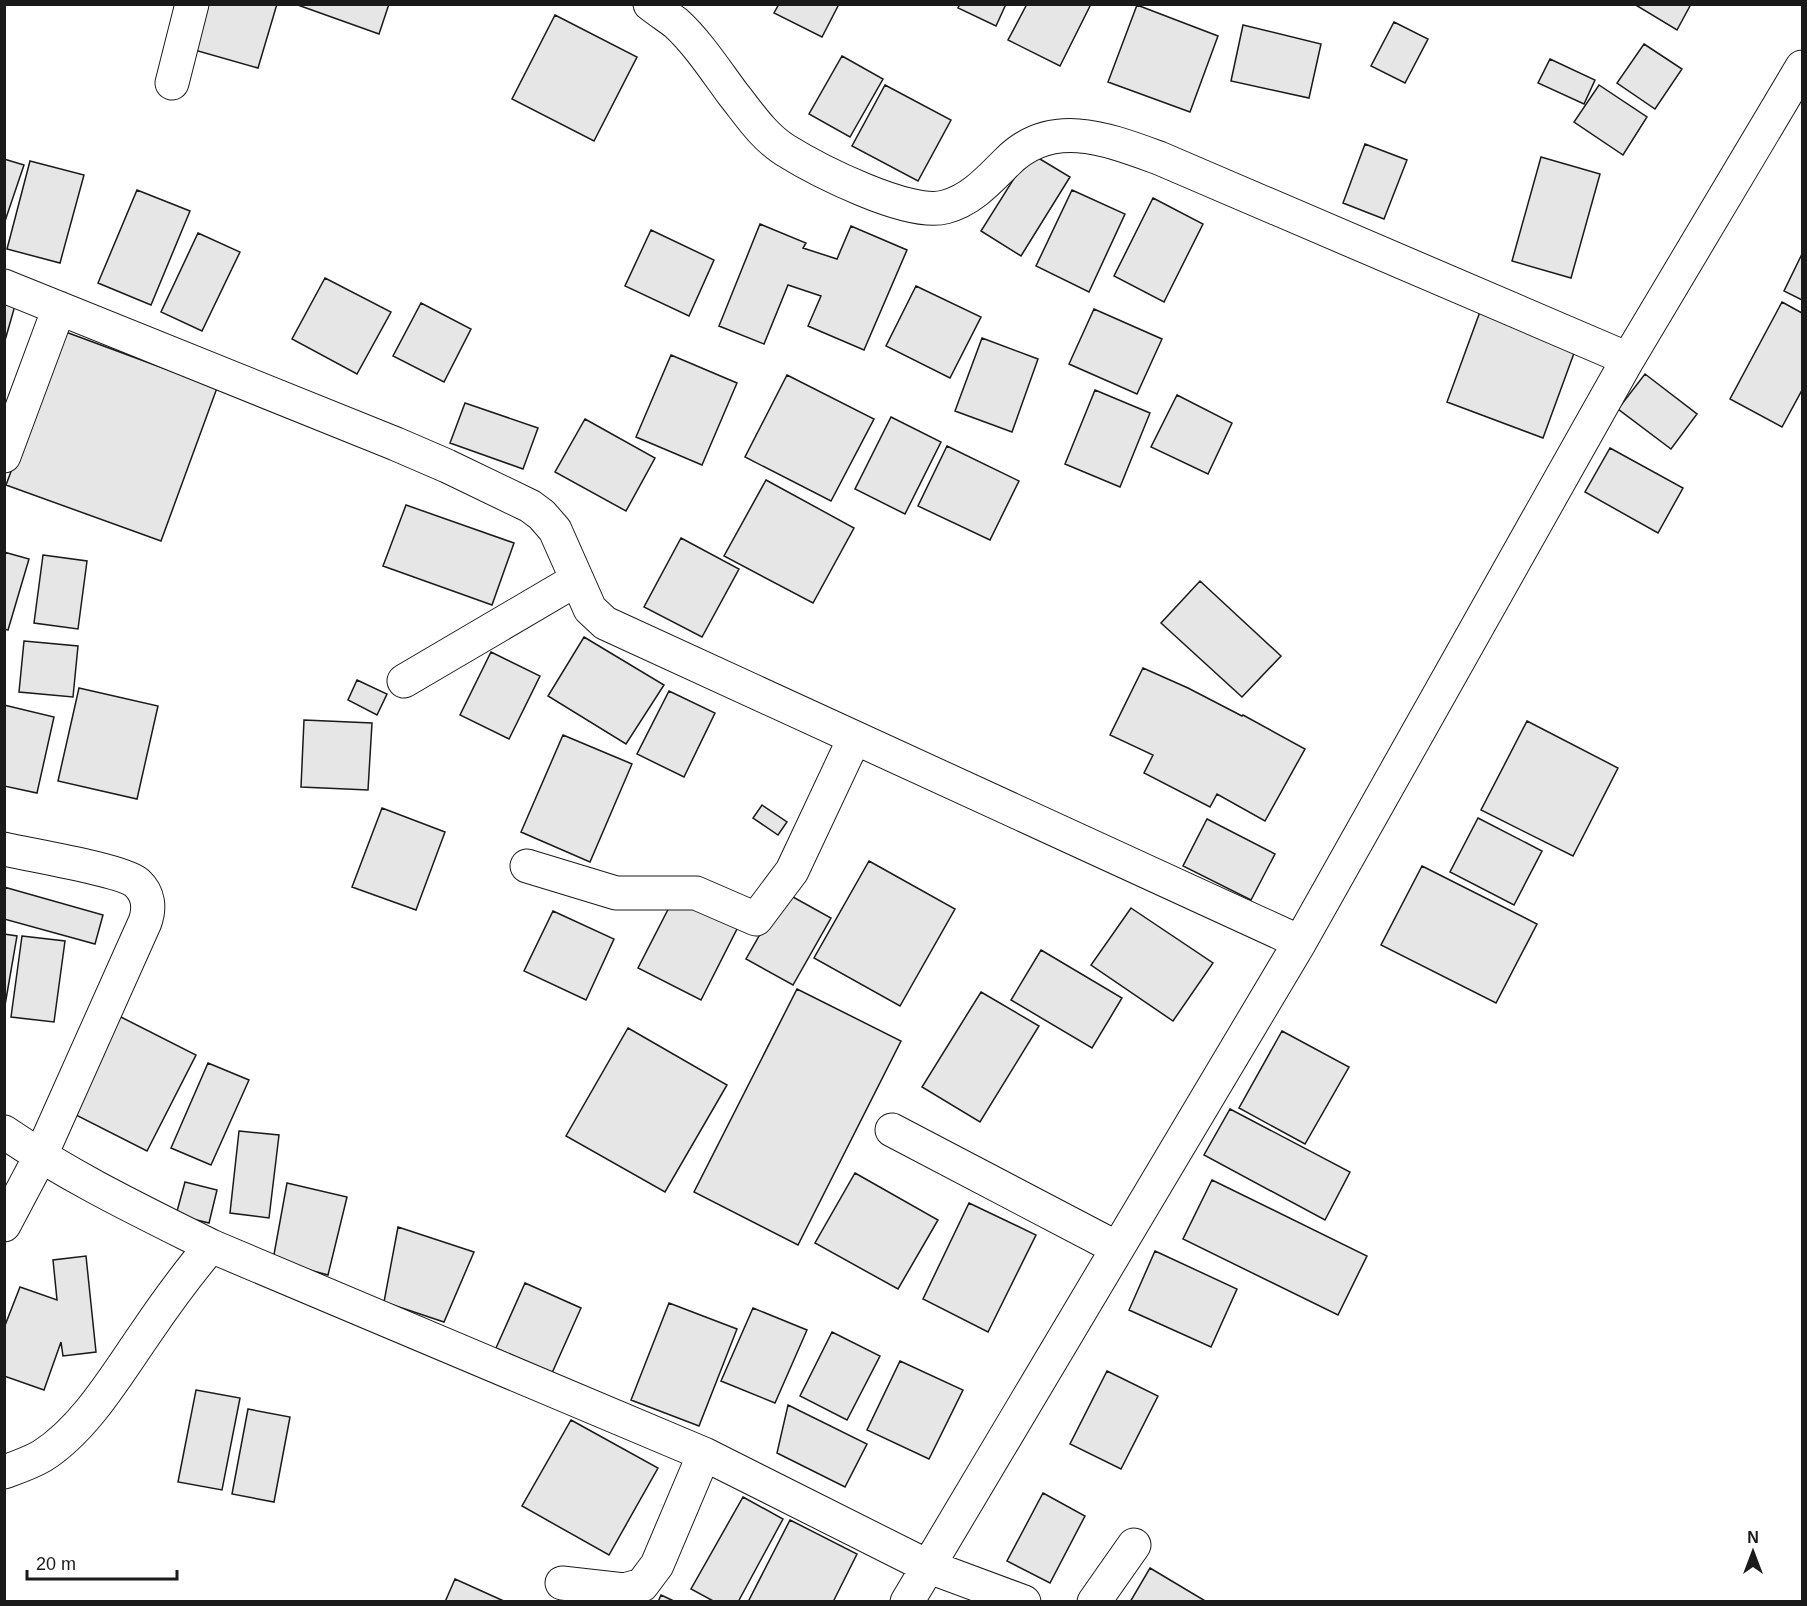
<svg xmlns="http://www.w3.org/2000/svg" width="1807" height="1606" font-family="Helvetica,sans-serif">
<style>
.building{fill:#e6e6e6;stroke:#1a1a1a;stroke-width:1.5}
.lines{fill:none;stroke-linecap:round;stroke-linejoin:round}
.minor-casing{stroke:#1a1a1a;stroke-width:35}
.minor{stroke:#fff;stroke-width:33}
</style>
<rect width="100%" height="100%" fill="#fff"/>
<!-- building -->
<path class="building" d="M204,4H277L258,68L191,49Z
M295,4H389L379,34Z
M779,4H839L822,37L774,13Z
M960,4H1006L996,26L958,8Z
M1027,4H1091L1060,66L1008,40Z
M1634,4H1691L1677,30Z
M1137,5L1218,36L1190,112L1108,82Z
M555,15L637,57L594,141L512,99Z
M1394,22L1428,39L1405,83L1371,66Z
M1243,25L1321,44L1309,98L1231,81Z
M1644,44L1682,69L1655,109L1617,83Z
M842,56L883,79L850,137L809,114Z
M1550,59L1595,80L1584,104L1538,83Z
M885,85L951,120L918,181L852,146Z
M1599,85L1647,117L1623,155L1574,122Z
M1365,144L1407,160L1384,219L1343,203Z
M1030,153L1070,177L1021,256L981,231Z
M1541,157L1600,174L1571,278L1512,261Z
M4,159L24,165L4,224Z
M30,161L84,175L60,263L7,249Z
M137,190L190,211L151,305L98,283Z
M1072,190L1125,214L1089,292L1036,266Z
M1153,198L1203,224L1164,302L1114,276Z
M760,224L806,243L803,248L837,259L851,226L907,250L864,350L808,326L821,296L788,285L764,344L719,326Z
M651,230L714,260L689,316L625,286Z
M198,233L240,252L202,331L161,312Z
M1802,254V300L1784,291Z
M325,278L391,312L357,374L292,339Z
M916,286L981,317L950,378L886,346Z
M4,299L16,302L4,344Z
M1782,302L1802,313V390L1782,427L1730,399Z
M421,303L471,329L444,382L393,356Z
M1094,309L1162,339L1137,394L1069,364Z
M1481,309L1577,345L1543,438L1447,402Z
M63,331L217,388L161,541L6,485Z
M982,338L1038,359L1012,432L955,411Z
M671,355L737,383L702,465L636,437Z
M1645,374L1697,414L1671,449L1618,409Z
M787,375L874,419L831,501L745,457Z
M1095,390L1150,413L1120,487L1065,464Z
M1177,395L1232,423L1208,474L1151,447Z
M465,403L538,428L523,469L450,443Z
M891,417L941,442L905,514L855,489Z
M585,419L655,458L626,511L555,472Z
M947,446L1019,481L990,540L918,506Z
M1610,448L1683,488L1658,533L1585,492Z
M766,480L854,528L813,603L724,556Z
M406,505L514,543L492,605L383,566Z
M681,538L739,569L702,637L644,607Z
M4,552L29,559L8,630L4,629Z
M43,555L87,561L78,629L34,623Z
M1200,581L1281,656L1242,697L1161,623Z
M584,637L664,685L626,744L548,696Z
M24,641L78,646L73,697L19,692Z
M491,652L540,676L509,739L460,715Z
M1143,668L1188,688L1242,716L1243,715L1305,749L1265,821L1217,794L1210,807L1144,773L1153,755L1110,735Z
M357,680L387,694L377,715L348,700Z
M79,688L158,706L137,799L58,781Z
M669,691L715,713L684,777L637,754Z
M4,705L54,717L37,793L4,786Z
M304,720L372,723L368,790L301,787Z
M1527,721L1618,768L1573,856L1481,810Z
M563,735L632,764L590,862L521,832Z
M762,805L787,822L778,835L753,818Z
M382,808L445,832L416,910L352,887Z
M1478,818L1542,851L1514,905L1450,872Z
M1207,819L1275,854L1251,900L1183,866Z
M869,861L955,909L900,1006L814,958Z
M1422,866L1537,924L1496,1003L1381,945Z
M4,887L103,915L95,944L4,919Z
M784,892L831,918L793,985L746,959Z
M676,894L739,925L701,1000L638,968Z
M1131,908L1213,963L1173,1021L1091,965Z
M553,911L614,939L586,1000L524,971Z
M4,934L17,936L4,1011Z
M22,936L65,941L54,1022L11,1017Z
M1041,950L1122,998L1092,1048L1011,1000Z
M797,989L901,1041L798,1245L694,1192Z
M981,992L1039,1026L980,1122L922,1087Z
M119,1016L196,1055L147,1151L70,1112Z
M628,1028L727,1085L665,1192L566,1136Z
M1282,1031L1349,1067L1305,1144L1239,1108Z
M208,1063L249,1080L211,1165L171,1148Z
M1230,1109L1350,1172L1325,1220L1204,1155Z
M239,1131L279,1135L269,1218L230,1213Z
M855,1173L938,1220L898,1289L815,1243Z
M1212,1180L1367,1256L1338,1315L1183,1239Z
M185,1182L217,1190L209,1223L176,1215Z
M287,1183L347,1197L328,1275L273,1260Z
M969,1203L1036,1235L988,1332L923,1299Z
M398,1227L474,1252L444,1322L384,1302Z
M1155,1251L1237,1289L1211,1347L1129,1310Z
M86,1256L96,1352L63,1356L61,1342L44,1390L4,1376V1328L20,1287L57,1300L53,1260Z
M525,1283L581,1308L552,1373L496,1348Z
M669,1303L737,1329L699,1426L631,1400Z
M753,1308L807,1330L775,1403L721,1381Z
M832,1332L880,1356L847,1420L800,1396Z
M900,1361L963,1390L929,1459L867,1430Z
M1107,1371L1158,1396L1121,1469L1070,1444Z
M196,1390L240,1398L222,1490L178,1482Z
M788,1405L867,1444L845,1487L777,1453Z
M248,1409L290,1417L274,1502L232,1494Z
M571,1420L658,1468L609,1555L522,1506Z
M1043,1493L1085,1516L1050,1583L1007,1561Z
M743,1497L783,1519L738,1602H715L691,1589Z
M790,1520L857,1554L833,1602H748Z
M1150,1568L1207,1602H1130Z
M455,1579L506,1602H445Z
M661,1595L676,1602H658Z"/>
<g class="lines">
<defs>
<path id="minor" d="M650,4C659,11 668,17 676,23C697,42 716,71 733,94C749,114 763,136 785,150C817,170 909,217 945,207C971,200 988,181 1007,162C1051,117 1107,139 1159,158L1628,359
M172,83L192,4
M4,286L396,444L447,466L530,506L542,515L555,530L590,609L605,623L1300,942
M4,456L59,308
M404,681L576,580
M4,849C29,855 122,870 137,883C149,894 150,908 145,922L40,1157L4,1225
M527,866L616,893H696L756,919L792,871L854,739
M892,1130L1117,1248
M4,1132C70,1177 141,1211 211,1246
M4,1472C18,1467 30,1463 42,1456C85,1429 117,1374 145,1334C166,1303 187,1274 211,1246L704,1454L927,1566L1024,1602
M562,1583L624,1590L642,1585L657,1565L704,1454
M907,1602L1300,942L1628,359L1802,67
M1094,1602L1134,1545"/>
</defs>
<!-- minor casing -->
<use href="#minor" class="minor-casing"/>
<!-- minor -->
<use href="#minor" class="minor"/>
</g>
<!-- border -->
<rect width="1807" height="1606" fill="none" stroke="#1a1a1a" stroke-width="12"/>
<!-- north arrow -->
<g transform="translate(1753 1552)" stroke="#ffffff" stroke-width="4.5" paint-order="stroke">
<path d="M0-4.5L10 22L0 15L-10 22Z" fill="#1a1a1a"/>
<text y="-9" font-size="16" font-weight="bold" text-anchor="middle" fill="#1a1a1a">N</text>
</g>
<!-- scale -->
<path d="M27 1570v9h150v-9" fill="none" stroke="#1a1a1a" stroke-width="3"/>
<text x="36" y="1570" font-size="18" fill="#1a1a1a" stroke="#ffffff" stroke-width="4.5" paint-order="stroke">20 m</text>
</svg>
